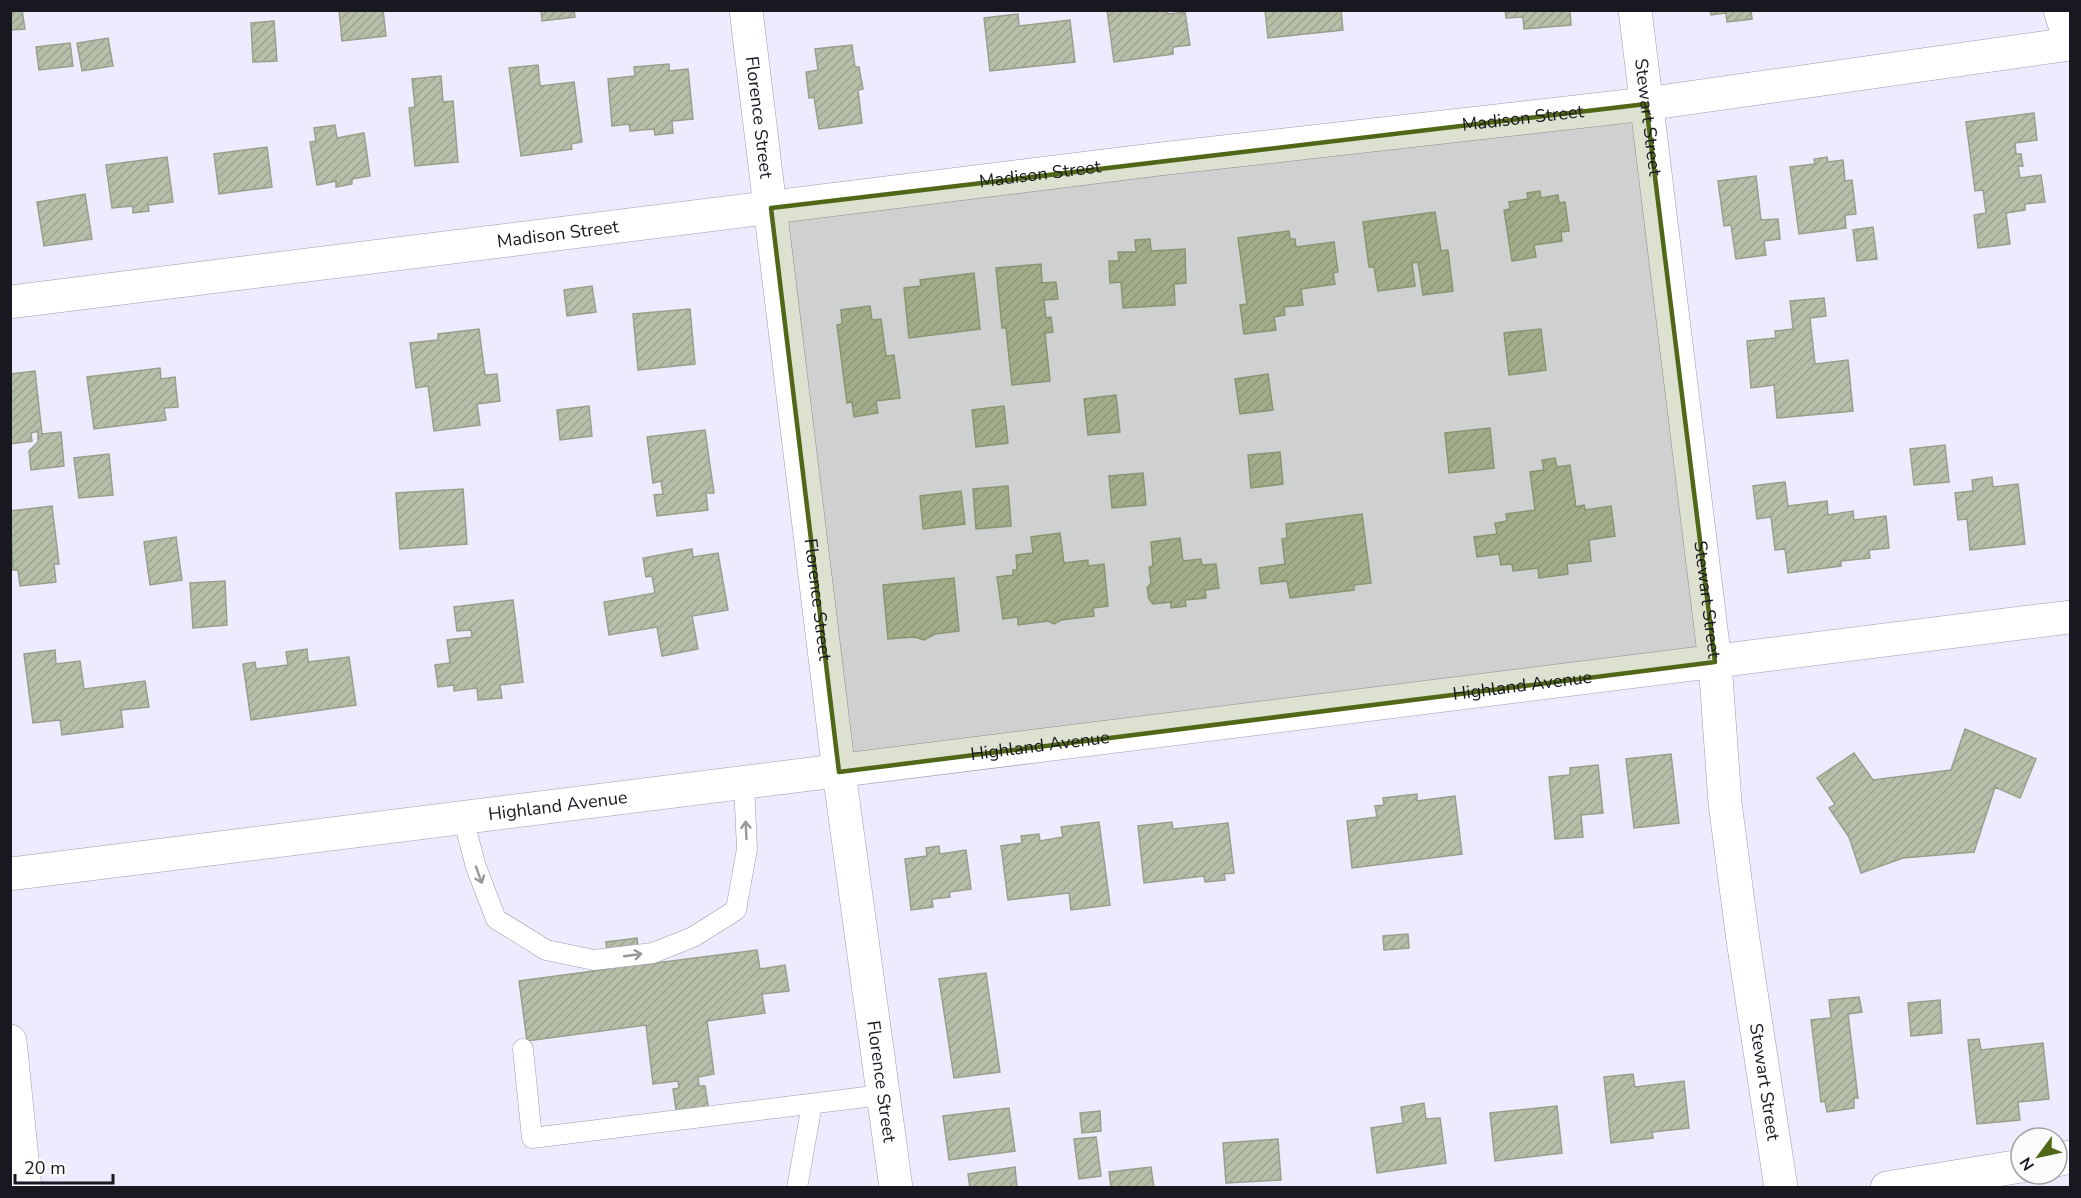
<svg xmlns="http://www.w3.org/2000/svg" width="2081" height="1198" font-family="'Nunito Sans',sans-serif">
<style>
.building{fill:url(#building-hatch);stroke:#97a08b;stroke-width:1.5}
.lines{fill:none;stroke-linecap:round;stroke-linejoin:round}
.lane-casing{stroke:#9d99af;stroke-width:21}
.street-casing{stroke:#9d99af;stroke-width:34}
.secondary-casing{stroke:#9d99af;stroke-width:34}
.lane{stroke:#fff;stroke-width:20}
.street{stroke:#fff;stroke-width:33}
.secondary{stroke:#fff;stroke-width:33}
.oneway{stroke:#98979a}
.marked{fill:#4f6716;fill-opacity:0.2;stroke:#4f6716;stroke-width:4.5;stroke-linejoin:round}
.labels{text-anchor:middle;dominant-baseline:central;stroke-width:4.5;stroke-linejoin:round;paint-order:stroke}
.street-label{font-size:18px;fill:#19171f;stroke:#fbfbfb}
</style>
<defs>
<pattern id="building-hatch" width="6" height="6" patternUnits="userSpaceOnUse" patternTransform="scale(1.5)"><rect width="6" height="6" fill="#b6bfa9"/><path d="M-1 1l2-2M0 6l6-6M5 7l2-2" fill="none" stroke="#9ca391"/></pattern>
</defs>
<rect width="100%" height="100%" fill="#eeebfe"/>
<!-- building -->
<path class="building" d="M10,10H22L25,29L10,30Z
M339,10H383L386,36L342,41Z
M541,10H574L575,17L542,21Z
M1107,10H1167L1168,14L1185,12L1190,45L1173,47V54L1114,62Z
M1265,10H1341L1343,30L1268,38Z
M1505,10H1570L1571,25L1524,29L1523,17L1506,18Z
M1710,10H1751L1752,19L1727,22L1726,13L1711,15Z
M1018,14L1019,26L1070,20L1075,62L990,71L984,18Z
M274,21L277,61L253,62L251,23Z
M108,38L113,66L82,71L77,43Z
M70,43L73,66L39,70L36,47Z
M852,45L855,67H859L863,89L858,90L862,123L819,129L814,97L809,98L806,72L818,70L815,49Z
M669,64V71L688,69L693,119L672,121L673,133L655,135L654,129L630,131L629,124L612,126L608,79L635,76L634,67Z
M538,65L540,86L574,82L582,142L571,144L572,149L521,156L509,68Z
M441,76L443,102L453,101L458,162L415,166L409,108L415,107L412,79Z
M2034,113L2037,140L2015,143L2016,154H2021L2023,166H2018L2020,178L2041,175L2045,202L2025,204V210L2006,213L2010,244L1978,248L1974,215L1986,213L1983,190L1975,191L1966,122Z
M335,125L337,138L364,133L370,176L352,179V184L336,187V181L317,185L310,142L316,141L314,128Z
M267,147L272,187L219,194L214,154Z
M167,157L173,202L148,205L149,211L133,213V206L112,208L106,165Z
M1827,157L1828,162L1843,160L1845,181L1852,180L1856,214L1845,215L1846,228L1799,234L1790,167L1815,164L1814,159Z
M1756,176L1761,220L1778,219L1780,239L1764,241L1766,255L1736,259L1731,225L1724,226L1718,181Z
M1540,191L1541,198L1558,195L1559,203L1565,202L1569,231L1561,232L1562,241L1534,245L1536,257L1512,261L1504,210L1510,209L1509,202L1528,199L1527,193Z
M85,194L92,239L44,246L37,202Z
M1435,212L1441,251L1448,250L1453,291L1423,295L1418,262L1412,263L1415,286L1378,291L1374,267H1369L1363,222Z
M1873,227L1877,259L1857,261L1853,230Z
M1289,231L1290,239H1295L1296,247L1334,242L1338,272L1333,273L1335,284L1301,289L1303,305L1284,307L1285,315L1274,317L1276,330L1244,334L1240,305L1247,304L1238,238Z
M1150,239L1151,251L1185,249L1186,283L1174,284L1175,305L1123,308L1121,282L1110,283L1109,261H1119L1118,252H1136L1135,240Z
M1041,264L1042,283L1056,282L1058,299L1044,300L1046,318L1051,317L1053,332L1045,333L1050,381L1012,385L1006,328H1002L996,268Z
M974,273L980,329L909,338L904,288L921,286L920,280Z
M592,286L596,312L567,316L564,290Z
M1824,298L1826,316L1810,318L1815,364L1848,360L1853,411L1777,418L1774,385L1751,388L1747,341L1776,338L1775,331L1793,329L1790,301Z
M870,306L872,320L881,319L886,356L894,355L900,398L876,401L878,413L854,417L852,402L847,403L837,325L842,324L841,310Z
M690,309L695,364L638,370L633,314Z
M479,329L485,375L497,374L500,401L477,404L480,425L434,431L428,386L416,388L410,343L438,340V334Z
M1541,329L1546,370L1509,375L1504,333Z
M160,368L161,379L175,377L178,407L164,408L166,420L94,429L87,377Z
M35,371L42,434L61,432L64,466L31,470L29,451L38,442V431L31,433L32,441L10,444V374Z
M1268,374L1273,410L1240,414L1235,379Z
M1116,395L1120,432L1088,435L1084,399Z
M589,406L592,436L560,440L557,410Z
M1004,406L1008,443L976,447L972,410Z
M1490,428L1494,468L1449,473L1445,433Z
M705,430L714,493H706L708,510L657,516L654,495L663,494L661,481L653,483L647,437Z
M1945,445L1949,482L1914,485L1910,449Z
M1280,452L1283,484L1251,488L1248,455Z
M109,454L113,495L79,498L74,458Z
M1555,458L1557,467L1570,465L1576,507L1584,505L1585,510L1611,506L1615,536L1589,540L1591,561L1567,564L1568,574L1539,578L1538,568L1513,571L1512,564L1501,565L1499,554L1477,557L1474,537L1497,534L1495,523L1507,521L1506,514L1535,510L1530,472L1544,470L1542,460Z
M1143,473L1146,505L1112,508L1109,476Z
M1992,477L1993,487L2018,484L2025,544L1970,550L1967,519L1958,520L1955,493L1973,491L1972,480Z
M1785,482L1788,506L1827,501L1828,515L1853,511L1854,520L1886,516L1889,548L1869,550L1870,558L1841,561V566L1788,573L1785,549L1775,550L1771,517L1757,519L1753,486Z
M1008,486L1011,526L976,529L973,489Z
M463,489L467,544L400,549L396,493Z
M961,491L965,524L923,529L920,496Z
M52,506L59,564H54L56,582L20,586L18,570H13L10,511Z
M1362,514L1371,583L1354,585V590L1290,598L1287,581L1261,584L1259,568L1285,564L1282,539L1287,538L1286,524Z
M1060,533L1064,563L1088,560V566L1104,564L1108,606L1093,608L1094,616L1061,620L1054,624L1048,621L1018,625V617L1003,619L997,577L1013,575V570H1017L1016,555L1033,553L1031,537Z
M176,537L182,580L150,585L144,542Z
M1180,538L1183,561L1201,559L1202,565L1216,564L1219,588L1205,590L1206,598L1185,600L1186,606L1171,608V602L1153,604L1149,599L1147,588L1151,583L1149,567L1153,566L1151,542Z
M692,549L693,557L718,553L728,610L692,616L698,649L662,656L657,627L609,635L604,602L655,593L652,576L646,577L643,558Z
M954,578L959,631L935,634L924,640L915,637L888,639L883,585Z
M225,581L227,625L193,628L190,583Z
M513,600L523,682L500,685L502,698L478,700L477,688L454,691V685L438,687L435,665L450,663L447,640L472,637L471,630L457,631L454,607Z
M307,649L308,662L349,657L356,705L251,720L243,664L255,662L256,669L288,665L286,652Z
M55,650L56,664L80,661L84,689L145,681L149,707L121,710L123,727L62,735L60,720L33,723L24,654Z
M1965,729L2036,759L2020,798L1995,787L1974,852L1903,858L1861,873L1849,837L1829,808L1835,804L1817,778L1854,753L1873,780L1951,770Z
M1671,754L1679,823L1634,828L1626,759Z
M1598,765L1603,813L1581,815L1583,837L1555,839L1549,777L1570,775V768Z
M1417,794V801L1455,796L1462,854L1352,868L1347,821L1377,817L1375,806L1384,805L1383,798Z
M1099,822L1110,905L1071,910L1069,893L1008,900L1001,846L1022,843L1021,836L1039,834L1040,841L1063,837L1061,827Z
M1172,822L1173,829L1228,823L1234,873L1224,874L1225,880L1205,882L1204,876L1144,883L1138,826Z
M939,846L940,854L966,850L971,889L949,892L950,897L932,899L933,907L911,910L905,859L927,856L926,848Z
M1408,934L1409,948L1384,950L1383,936Z
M637,938L640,965L757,950L760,969L785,965L789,991L762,994L765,1013L707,1021L714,1074L698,1077L699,1086H705L709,1112L677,1116L673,1089L679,1088L678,1081L653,1084L646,1025L527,1041L519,981L609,969L606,942Z
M986,973L1000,1072L954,1078L939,979Z
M1859,997L1862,1012L1848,1014L1858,1098H1854V1108L1827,1112L1825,1101L1821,1102L1811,1020L1831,1018L1829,1000Z
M1940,1000L1942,1033L1911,1036L1908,1003Z
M1979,1039L1981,1050L2043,1043L2049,1099L2018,1102L2020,1120L1977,1124L1968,1040Z
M1633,1074L1635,1087L1684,1081L1689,1128L1652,1132L1653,1138L1611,1143L1604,1077Z
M1424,1103L1426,1119L1440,1118L1446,1163L1377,1173L1371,1128L1403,1123L1401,1107Z
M1557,1106L1562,1153L1495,1161L1490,1113Z
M1009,1108L1015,1151L949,1160L943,1116Z
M1100,1111L1101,1131L1082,1133L1080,1113Z
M1096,1137L1101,1176L1079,1179L1074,1139Z
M1278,1139L1281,1180L1226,1183L1223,1143Z
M1015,1167L1017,1188H970L968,1174Z
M1151,1167L1154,1188H1111L1109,1172Z"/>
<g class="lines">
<defs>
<path id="lane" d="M463,818L476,867L496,919L546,950L594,960L653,953L693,937L736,910L747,849L744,784
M523,1049L532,1138L882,1095
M797,1188L812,1104"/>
<g id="street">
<path id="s1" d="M746,10L839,772L896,1188"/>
<path id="s2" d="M1635,10L1715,662L1725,803L1743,940L1781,1188"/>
<path d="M2060,10L2070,41"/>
<path id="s3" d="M10,302L1160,159L1646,104L2070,44"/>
<path d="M10,1041L25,1188"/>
<path d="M2057,1160L2070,1157"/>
<path d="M1887,1188L2021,1166"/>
</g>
<g id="secondary">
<path id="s4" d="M10,874L2070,617"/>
</g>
</defs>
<!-- lane casing -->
<use href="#lane" class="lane-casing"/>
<!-- street casing -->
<use href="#street" class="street-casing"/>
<!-- secondary casing -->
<use href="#secondary" class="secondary-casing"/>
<!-- lane -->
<use href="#lane" class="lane"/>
<!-- street -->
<use href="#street" class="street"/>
<!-- secondary -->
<use href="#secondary" class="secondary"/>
</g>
<!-- one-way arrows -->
<defs><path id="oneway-shaft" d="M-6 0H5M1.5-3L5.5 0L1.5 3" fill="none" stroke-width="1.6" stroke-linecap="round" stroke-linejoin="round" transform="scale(1.5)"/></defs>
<g class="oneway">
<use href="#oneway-shaft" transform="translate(746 830) rotate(-93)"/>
<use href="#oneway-shaft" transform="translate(479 875) rotate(70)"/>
<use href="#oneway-shaft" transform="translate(633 955) rotate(-8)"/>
</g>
<!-- marked area -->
<path class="marked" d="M1646,104L1715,662L839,772L771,208Z"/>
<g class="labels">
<!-- street labels -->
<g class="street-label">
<text stroke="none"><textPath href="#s1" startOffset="108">Florence Street</textPath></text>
<text stroke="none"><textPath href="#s2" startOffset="108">Stewart Street</textPath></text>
<text stroke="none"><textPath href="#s3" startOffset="1524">Madison Street</textPath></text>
<text stroke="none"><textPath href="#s3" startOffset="1038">Madison Street</textPath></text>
<text stroke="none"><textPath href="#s3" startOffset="552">Madison Street</textPath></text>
<text stroke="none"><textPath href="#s1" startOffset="594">Florence Street</textPath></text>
<text stroke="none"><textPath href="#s2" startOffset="594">Stewart Street</textPath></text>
<text stroke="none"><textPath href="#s4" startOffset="1524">Highland Avenue</textPath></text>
<text stroke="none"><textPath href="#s4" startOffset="1038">Highland Avenue</textPath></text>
<text stroke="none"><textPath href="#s4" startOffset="552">Highland Avenue</textPath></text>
<text stroke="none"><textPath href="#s1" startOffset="1080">Florence Street</textPath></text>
<text stroke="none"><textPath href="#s2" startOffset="1080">Stewart Street</textPath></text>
</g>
</g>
<!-- border -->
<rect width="2081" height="1198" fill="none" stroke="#19171f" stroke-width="24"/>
<!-- north arrow -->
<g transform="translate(2039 1156) rotate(237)"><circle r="28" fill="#fbfbfb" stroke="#a1a0a3" stroke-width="1.5"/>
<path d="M0-4.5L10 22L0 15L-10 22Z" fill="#4f6716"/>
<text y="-9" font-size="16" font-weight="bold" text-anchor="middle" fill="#19171f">N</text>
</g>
<!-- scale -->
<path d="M15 1174v9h98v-9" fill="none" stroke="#19171f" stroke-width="3"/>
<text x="24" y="1174" font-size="18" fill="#19171f" stroke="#fbfbfb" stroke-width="4.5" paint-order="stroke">20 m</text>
</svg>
